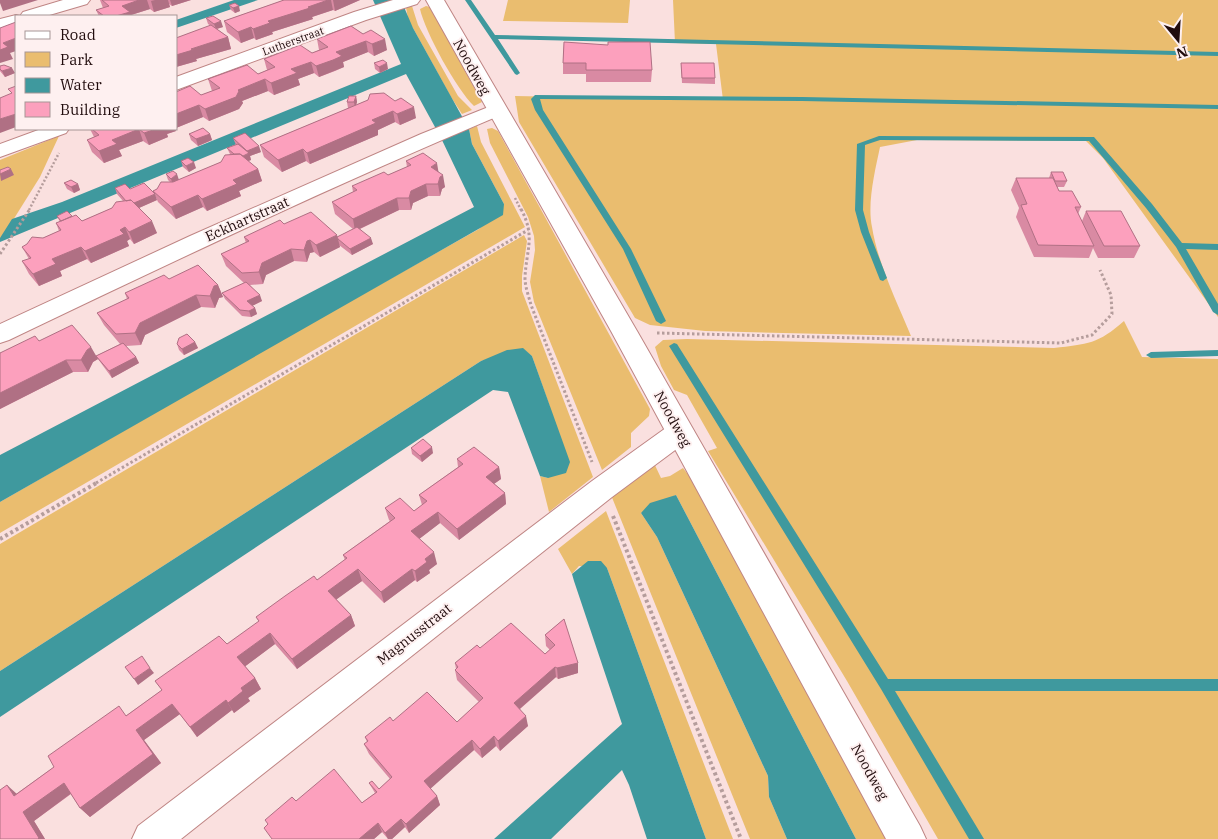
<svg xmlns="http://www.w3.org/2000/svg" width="1218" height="839" font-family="'IBM Plex Serif',serif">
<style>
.green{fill:#eabd6f}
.water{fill:#3f999e}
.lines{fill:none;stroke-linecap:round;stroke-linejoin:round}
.stream{fill:#3f999e;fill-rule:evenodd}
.minor-casing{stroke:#bf8584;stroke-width:2}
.secondary-casing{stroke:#bf8584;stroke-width:2}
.path-far2{stroke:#b59d9c;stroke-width:2.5;stroke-dasharray:2 2;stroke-linecap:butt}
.path-far1{stroke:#b59d9c;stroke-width:3;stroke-dasharray:2.5 2.5;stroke-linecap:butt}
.path{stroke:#b59d9c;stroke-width:4;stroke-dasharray:3 3;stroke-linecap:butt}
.minor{fill:#fff;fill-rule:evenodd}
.secondary{fill:#fff;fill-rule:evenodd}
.wall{fill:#d98aa3}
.shaded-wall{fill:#b07084}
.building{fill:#fca0bd;stroke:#b07084}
.labels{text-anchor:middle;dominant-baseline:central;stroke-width:4;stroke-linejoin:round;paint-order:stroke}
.far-street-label{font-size:11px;fill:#210c0d;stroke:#fef0f0}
.street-label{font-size:14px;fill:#210c0d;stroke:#fef0f0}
</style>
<rect width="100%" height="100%" fill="#fae0df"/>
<!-- green -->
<path class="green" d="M508,0H630L628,23L503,21Z
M673,0H1218V317L1103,158L1086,141L917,140L880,147C875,171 867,203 872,227C878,264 897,302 911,336L705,331L650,325L635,318L519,122L515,96L723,100L716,44L675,43Z
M412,6L418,25L458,96L472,110L462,114L451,97L408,19L406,7Z
M426,6L430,7L482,102L474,106C457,90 425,32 420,9Z
M477,126L481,142L525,227L0,533V502L297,331L479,229L504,204L472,144L469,129Z
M492,128L498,131L650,409L649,416L631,433V447L602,470L534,302L530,282L535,250L534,236L528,217L490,143L487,129Z
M59,136L40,177L0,241V160Z
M524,235L527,241L522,276V291L593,477L549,512L540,476L548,478L550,407L532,356L523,349L481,361L0,671V544Z
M1124,321L1142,357L1218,359V839H938L847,681L708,451L717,448L687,395L674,390L661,366L655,347L663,340L687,339L1054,348C1088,344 1098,344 1124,321Z
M653,461L661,478L670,476L683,468L690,477L886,839H856L676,495L641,513L657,537L768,776L769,797L787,839H750L611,495Z
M606,511L733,839H706L607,568L579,566L572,574L558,549Z"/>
<!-- water -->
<path class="water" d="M234,0H258L176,28V20Z
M373,0H401L413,28L469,129L472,144L504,204L503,215L0,502V455L474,207L441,138L406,74L0,242V238L12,219L62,202L401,64Z
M523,348L532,356L570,462L566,473L548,478L540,476L508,392L493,390L0,717V671L481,361L507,350Z
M676,495L856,839H787L769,797L768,776L657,537L641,513L650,503Z
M588,561H601L607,568L706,839H647L629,785L622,770L551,839H494L622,724L574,581L572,574Z"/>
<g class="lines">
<!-- stream -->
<path class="stream" d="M465,0H471L495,35L1218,52V56L498,39L520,73L517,75L515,74Z
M535,95L802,97L1218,105V109L802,101L540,99L543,110L631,249L666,321L661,324L656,321L623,249L535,110L531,99Z
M879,136L1094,137L1152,204L1182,243L1218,244V250L1186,249L1218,304V315L1213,312L1176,247L1146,208L1089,141L880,140L865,145L863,210L869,232L887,278L883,281L880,280L861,232L855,210L857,144Z
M674,343L677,344L888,679H1218V691H895L984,839H969L881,689L669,346Z
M1218,350V356L1151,358L1146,355L1151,352Z"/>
<defs>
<path id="minor" d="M63,0H90L87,4L46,16H16V26L0,30V19L16,15L20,16L23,12Z
M393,0H420L417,4L366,20L176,90V77L354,12Z
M496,104L503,106L506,110L503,114C336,184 172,262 9,340L0,343V324L190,236L421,134Z
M41,129H69L66,133L0,157V144Z
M680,422L690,425L694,432L690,439L612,497L181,839H132L138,826L592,481L670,425Z"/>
<path id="secondary" d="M426,0H444L637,331L920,826L926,839H886L611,331Z"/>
</defs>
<!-- minor casing -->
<use href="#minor" class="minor-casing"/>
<!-- secondary casing -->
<use href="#secondary" class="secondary-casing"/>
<!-- path-far2 -->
<path class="path-far2" d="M515,198L521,210
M29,210L59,153"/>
<!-- path-far1 -->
<path class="path-far1" d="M521,209C536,237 526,250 525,278C525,287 529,297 531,305L592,462
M0,254L30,209
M657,333L1061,343L1092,335L1112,314L1111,295L1100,270
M96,483L528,230"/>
<!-- path -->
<path class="path" d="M613,516L741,839
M0,539L98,482"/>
<!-- minor -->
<use href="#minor" class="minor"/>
<!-- secondary -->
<use href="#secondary" class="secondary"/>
</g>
<!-- wall -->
<path class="wall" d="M100,0H191L172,6L169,4L170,7L154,12L150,9L131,15V16H99L96,10L103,8Z
M284,0H360L335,11L333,10L312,17L313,19L272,32L273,34L256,40L254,38L241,43L227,32L224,21Z
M229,5L240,11L235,13L231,10Z
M206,18L223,27L217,29L228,37L231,49L196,59L197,61L176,67V38L211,26L208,24Z
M351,26L387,50L374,56L368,52L343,62L344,67L335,71L319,77L314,73L298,79L300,85L274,95L268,91L242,101L243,103L239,109L209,121L203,117L176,128V92L201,95L212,91L208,79L258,74L267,70L264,59L312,53L319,50L317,39Z
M564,42L652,70L651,82H586V74H563V63Z
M374,63L388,69L380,73L375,69Z
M681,63L715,78V84L682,83Z
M0,66L15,73L5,77L0,71Z
M356,96L357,102L356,105L368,100L416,118L400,125L395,122L378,130V135L310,164L306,161L282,172L264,157L260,145L349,108H348L347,102Z
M90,129H175L176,131L167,134L168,137L149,145L143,141L119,150L122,156L104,163L92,152L87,140L94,137Z
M189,134H210L212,140L198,146L191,140Z
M233,138L261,152L250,156L251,160L248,161L258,169L262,181L239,191L241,196L207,211L203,207L176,219L158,202L153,191L170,182L168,180L166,174L179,180L221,162L230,154L227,148L236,145Z
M181,161L196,168L189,172L183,167Z
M406,161L439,172L445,187L442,189L440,196H428L413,203L411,210H399L360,229L373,244L352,255L339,245L340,247L320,257L314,252L310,253L307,262L294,261L266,275L263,284L250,285L262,301L252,306L255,308L257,314L251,317L242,316L225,299L222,293L244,283L226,266L221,254L246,243L244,237L284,224L337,237L353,229L335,214L332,202L353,192L352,186L388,175L407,167Z
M1051,172L1067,181L1064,187H1057L1059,191L1081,207L1078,214L1082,221L1086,211L1140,246L1134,258H1098L1093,248L1089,258L1034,257L1016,217L1019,208L1011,190L1016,178H1049Z
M64,183L78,184L80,190L74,193L67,189Z
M115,188L130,189L157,200L139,208L157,233L134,244L130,239L127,241L129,246L91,263L87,259L60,271L62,276L39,286L29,274L22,261L29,259L22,247L59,231L56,223L60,222L57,216L72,217L82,221L112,208L123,201L117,194Z
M169,279L218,285L223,297L219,298L215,308L201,307L145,335L141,345L126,346L136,357L139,363L112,378L98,359L93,362L88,372H73L0,409V353L39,341L96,356L120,344L104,325L97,313L127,299L125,293Z
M195,342L198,348L184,355L179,350L177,344Z
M411,448L433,453L422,462L412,454Z
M457,459L499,467L501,479L494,484L505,493L506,504L459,540L440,523L419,539L437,564L429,570L430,573L417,582L415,580L384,603L362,581L336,599L351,615L355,626L297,669L275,644L245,666L255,678L261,689L248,698L250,701L234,713L232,710L197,737L180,714L144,740L161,763L90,817L80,808L71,794L34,821L45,839H0L16,794L162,690L155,681L227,644L259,622L256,617L317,580L345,560L343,555L390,521L389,520L385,508L414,511L422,505L419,495L458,467Z
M564,619L578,673L558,679L556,677L520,709L528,726L500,751L496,746L482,758L474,750L430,788L437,796L440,805L409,833L405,827L392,839H388L382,832L374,839H272L296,801L362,803L363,802L375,793L369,783L379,789L390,779L369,754L364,744L367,742L365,737L393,721L457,722L479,702L457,680L455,670L456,669L455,663L480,648L545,654L550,650L546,646L545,635Z"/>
<!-- shaded-wall -->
<path class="shaded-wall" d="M0,0H38L3,11L0,3Z
M139,0H147L150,9L131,15V16H116L122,6Z
M155,0H168L170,7L154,12L151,1Z
M170,0H191L172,6Z
M328,0H331L333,10L312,17L313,19L272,32L273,34L256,40L253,29L268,21Z
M333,0H360L335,11Z
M239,6L240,11L235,13L233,8Z
M221,21L223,27L216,29L214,24Z
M251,27L254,38L241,43L238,32Z
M228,37L231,49L196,59L197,61L176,67V55L191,49Z
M16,38V51L10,53L13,59L0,63V50L3,43Z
M385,39L387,50L374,56L372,44Z
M366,41L368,52L343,62L344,67L319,77L316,66L336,52Z
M311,62L314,73L298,79L300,85L274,95L271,83L291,69Z
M387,63L388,69L380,73L379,67Z
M12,68L15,73L5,77L2,71Z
M265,79L268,91L242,101L243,103L239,109L209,121L205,109L238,90Z
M356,96L357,102L355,108L354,102Z
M199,105L203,117L176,128V114Z
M414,107L416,118L400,125L397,114Z
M393,111L395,122L378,130V135L310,164L307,153L372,120Z
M16,114V127L0,133V119Z
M139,129L143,141L119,150L122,156L104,163L99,151L112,140Z
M156,129H175L176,131L167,134L168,137L149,145L144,133Z
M210,134L212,140L198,146L196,139Z
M259,146L261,152L250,156L251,160L241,164L239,158L248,154L247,151Z
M303,149L306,161L282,172L278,160Z
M194,162L196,168L189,172L186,166Z
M437,163L439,175L431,167Z
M11,169L14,175L1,181L0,174Z
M258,169L262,181L239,191L241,196L207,211L202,199L233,180Z
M177,174L179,180L173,185L171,179Z
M443,175L445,187L442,189L440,196L438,184L440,177Z
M78,184L80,190L74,193L71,187Z
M426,184L428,196L413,203L411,210L409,198L411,191Z
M155,194L157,200L132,211L129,205Z
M198,195L203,207L176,219L171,207Z
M397,198L399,210L355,231L353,219Z
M152,221L157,233L134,244L129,232Z
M125,227L130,239L127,241L129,246L91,263L85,251Z
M337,235L340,247L320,257L316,245Z
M371,238L373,244L352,255L350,249Z
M310,240L314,252L310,253L307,262L304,250L307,241Z
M81,247L87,259L60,271L62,276L39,286L33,274L52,259Z
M291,249L294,261L266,275L263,284L259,272L262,263Z
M218,285L223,297L219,298L215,308L210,296L214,286Z
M196,295L201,307L145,335L141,345L135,333L140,323Z
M260,295L262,301L250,307L247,301Z
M255,308L257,314L251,317L249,311Z
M195,342L198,348L184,355L182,349Z
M91,347L98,359L93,362L88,372L81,360L87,350Z
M136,357L139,363L112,378L109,371Z
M66,360L73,372L0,409V393Z
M432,447L433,453L422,462L420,456Z
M499,467L501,479L488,488L486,477Z
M505,493L506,504L459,540L457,529Z
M438,512L440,523L414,543L411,531Z
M434,552L437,564L429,570L430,573L417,582L415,571L425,559Z
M358,569L362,581L333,602L328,591Z
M412,569L415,580L384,603L381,592Z
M351,615L355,626L297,669L292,659Z
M270,633L275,644L243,668L237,657Z
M578,663V673L558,679L557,668Z
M555,667L556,677L515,713L514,703Z
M150,668L154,673L138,685L134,679Z
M255,678L261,689L248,698L250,701L234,713L228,703L241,688Z
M226,700L232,710L197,737L190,727Z
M172,704L180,714L144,740L161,763L90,817L80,808L136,730Z
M526,716L528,726L500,751L498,741Z
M494,736L496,746L482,758L480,749Z
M472,740L474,750L428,791L424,781Z
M64,783L73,792L34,821L45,839H38L23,812Z
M7,785L18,795L14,796Z
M437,796L440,805L409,833L406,824Z
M401,819L405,827L392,839H388L385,833Z
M378,823L382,832L374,839H359Z"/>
<!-- building -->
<path class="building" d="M102,0H139L122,6L130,12L116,16H104L96,10L109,6Z
M284,0H328L308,7L310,8L268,21L270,23L253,29L251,27L238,32L224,21Z
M235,3L239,6L233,8L229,5Z
M213,16L221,21L214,24L206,18Z
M16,22V38L3,43L8,47L0,50V28Z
M211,25L228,37L191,49L193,50L176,55V38Z
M351,26L363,34L371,30L385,39L372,44L366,41L336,52L342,56L333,60L316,66L311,62L291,69L297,73L271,83L265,79L238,90L239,91L236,97L205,109L199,105L176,114V92L190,86L201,95L220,88L208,79L247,65L258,74L275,67L264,59L300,45L312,53L328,47L317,39Z
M564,42L608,45V42H650L652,70H586V63H563Z
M383,60L387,63L379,67L374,63Z
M681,63H714L715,78H682Z
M4,65L12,68L2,71L0,69V66Z
M16,86V114L0,119V98L12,93L8,89Z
M384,93L395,101L401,98L414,107L397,114L393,111L372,120L376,123L307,153L303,149L278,160L260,145L368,100L370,94Z
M349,96H356L354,102H347Z
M203,128L210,134L196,139L189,134Z
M92,129H156L144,133L139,129L112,140L117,144L99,151L87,140L99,135Z
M245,133L259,146L247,151L233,138Z
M238,144L249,153L243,156L240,154H234L227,148Z
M423,153L437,163L431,167L443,175L440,177L438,184H426L411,191L409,198H397L353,219L332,202L357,190L352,186L384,172L388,175L411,165L406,161Z
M240,154L258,169L233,180L237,184L202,199L198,195L171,207L153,191L157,189L161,182H173L221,162L225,155Z
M188,158L194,162L186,166L181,161Z
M8,167L11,169L0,174V170Z
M173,171L177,174L171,179L166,174Z
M1051,172H1063L1067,181H1055Z
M1016,178H1053L1059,191H1072L1081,207H1075L1094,246L1038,245L1021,205L1027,204Z
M71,180L78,184L71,187L64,183Z
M144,183L155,194L134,203L131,200L126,201L115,188L125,184L130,189Z
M131,200L152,221L129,232L125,227L120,230L124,234L85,251L81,247L52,259L56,264L33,274L22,261L31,258L22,247L27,244L32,237L43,238L61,230L56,223L76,215L82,221L112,208L116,202Z
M67,211L72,216L61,221L57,216Z
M1086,211H1121L1140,246H1104Z
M311,212L337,235L316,245L310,240L307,241L304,250L291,249L262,263L259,272L242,273L221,254L249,241L244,237L280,220L284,224Z
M357,227L371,238L350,249L338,239L337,237Z
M198,265L218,285L214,286L210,296L196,295L140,323L135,333L116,334L97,313L129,298L125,293L164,275L169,279Z
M246,282L260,295L247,301L255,308L249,311L240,310L222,293Z
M72,325L91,347L87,350L81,360H66L0,393V353L35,336L39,341Z
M187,334L195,342L182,349L177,344L179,338Z
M123,343L136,357L109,371L96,356Z
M423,439L432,447L420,456L411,448Z
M474,447L499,467L486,477L505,493L457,529L438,512L411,531L434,552L425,559L427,562L415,571L412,569L381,592L358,569L328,591L351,615L292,659L270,633L237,657L255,678L241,688L243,691L228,703L226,700L190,727L172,704L136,730L153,754L80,808L64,783L23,812L39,838L38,839H0V790L7,785L14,796L54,767L48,756L119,706L126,716L162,690L155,681L219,636L227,644L259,621L256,617L285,596L314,576L317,580L347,558L343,555L395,518L385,508L400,498L414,511L427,501L419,495L463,464L457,459Z
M564,619L578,663L557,668L555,667L514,703L526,716L498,741L494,736L480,749L472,740L424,781L437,796L406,824L401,819L385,833L378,823L359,839H272L264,828L268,824L265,820L292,797L296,801L334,769L362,803L363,802L377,792L369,783L372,781L379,789L392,777L364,744L368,741L365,737L390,717L393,721L427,692L457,722L483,698L455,670L458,667L455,663L477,645L480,648L511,623L545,654L555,645L545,635Z
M142,656L150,668L134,679L125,667Z"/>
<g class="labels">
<!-- far-street labels -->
<g class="far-street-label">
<text transform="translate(293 41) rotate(-20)">Lutherstraat</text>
</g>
<!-- street labels -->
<g class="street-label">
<text transform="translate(472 67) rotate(61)">Noodweg</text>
<text transform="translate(247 219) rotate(-24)">Eckhartstraat</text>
<text transform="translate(673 419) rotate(61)">Noodweg</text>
<text transform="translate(414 634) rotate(-38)">Magnusstraat</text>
<text transform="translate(870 772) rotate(61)">Noodweg</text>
</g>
</g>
<!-- legend -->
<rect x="15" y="15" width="162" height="115" fill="#fef0f0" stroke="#a69595"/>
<rect x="25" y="31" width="25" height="8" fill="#ffffff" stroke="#a69595"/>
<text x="60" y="40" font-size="15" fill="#210c0d">Road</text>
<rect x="25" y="52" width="25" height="15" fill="#eabd6f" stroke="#a69595"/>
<text x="60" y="65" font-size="15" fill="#210c0d">Park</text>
<rect x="25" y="78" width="25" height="15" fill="#3f999e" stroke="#a69595"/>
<text x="60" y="90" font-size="15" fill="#210c0d">Water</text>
<rect x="25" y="102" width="25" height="15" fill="#fca0bd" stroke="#a69595"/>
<text x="60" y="115" font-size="15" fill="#210c0d">Building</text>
<!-- north arrow -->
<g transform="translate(1178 40) rotate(162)" stroke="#fef0f0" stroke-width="4" paint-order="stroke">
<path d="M0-4L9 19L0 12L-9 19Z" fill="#210c0d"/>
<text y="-8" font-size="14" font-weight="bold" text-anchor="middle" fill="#210c0d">N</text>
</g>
</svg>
